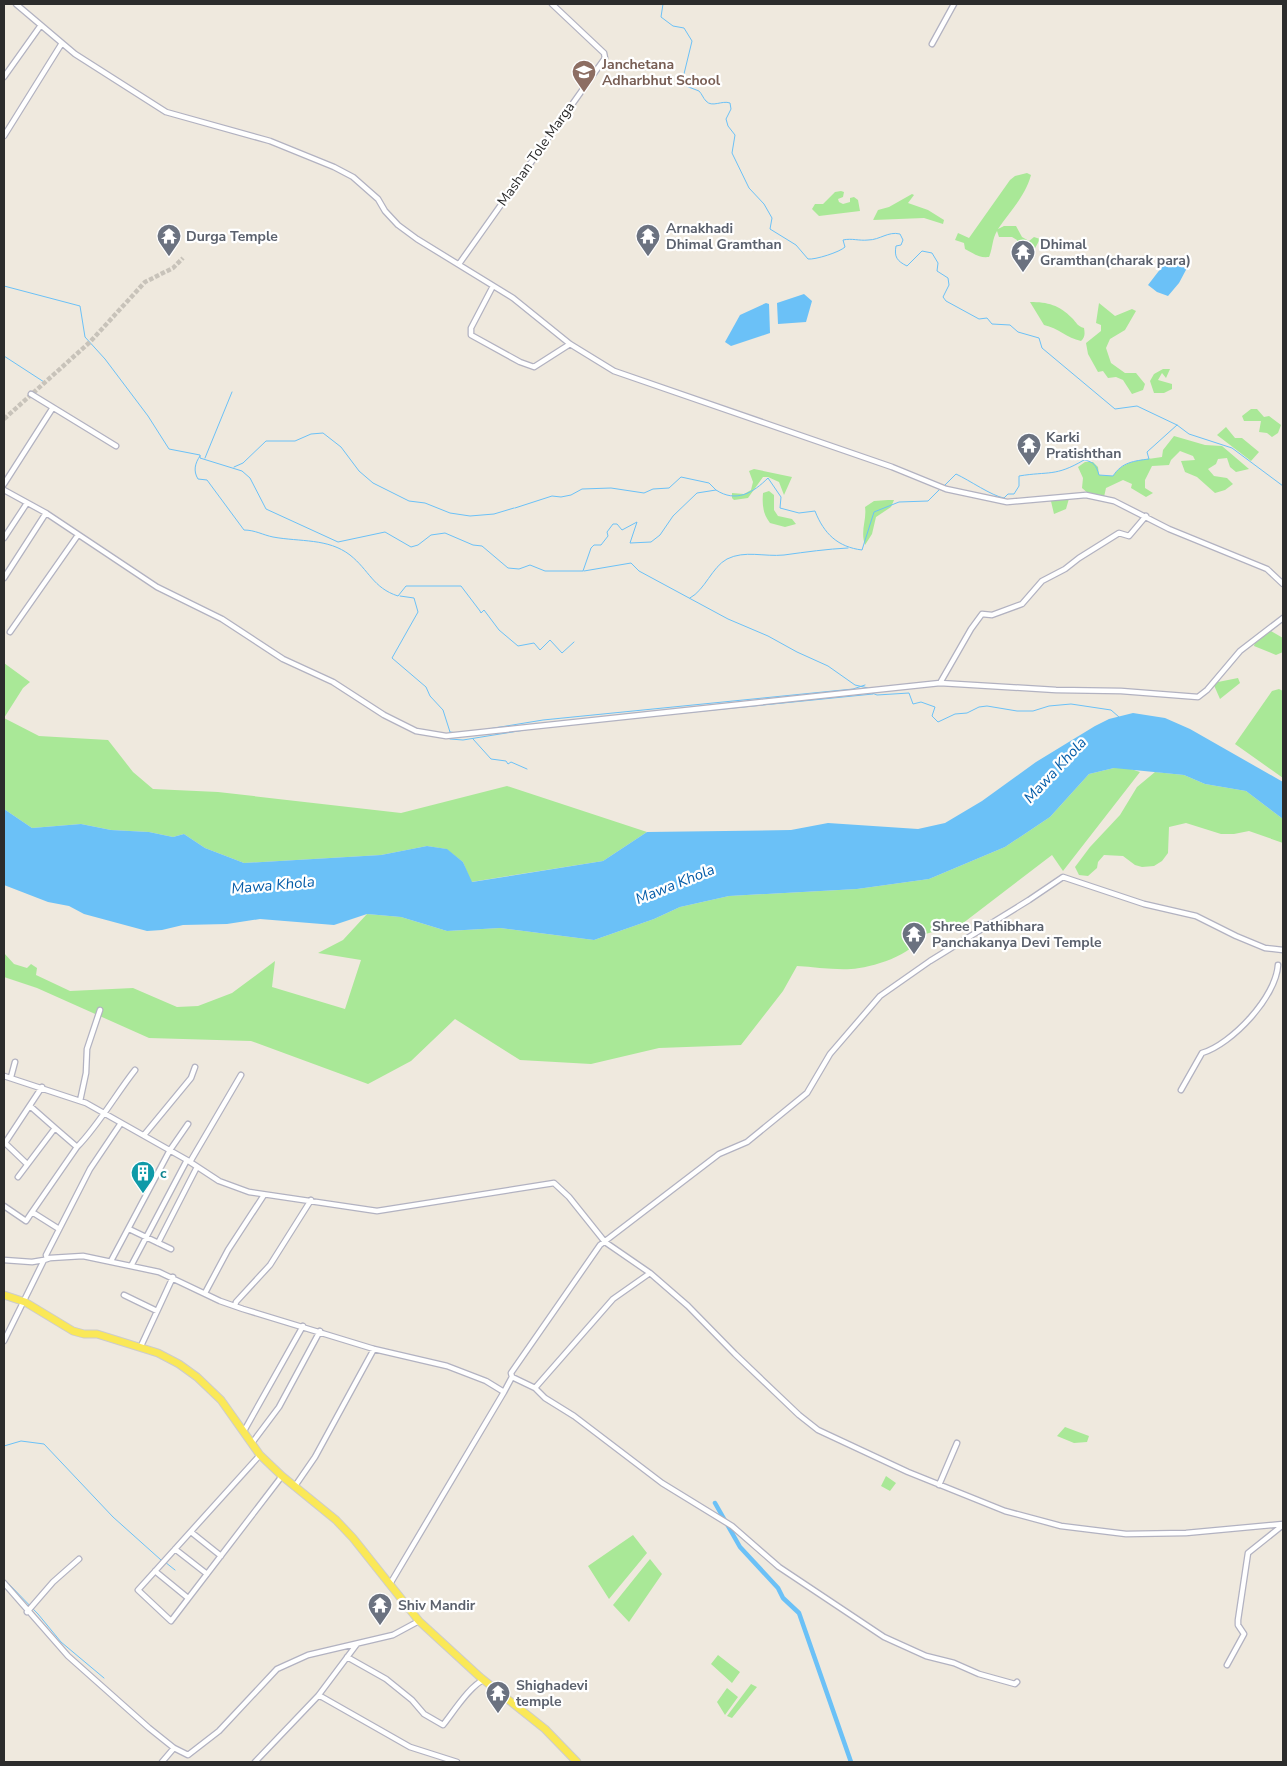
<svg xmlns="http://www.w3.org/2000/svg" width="1287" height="1766" font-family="'Nunito Sans',sans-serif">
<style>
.green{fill:#a9e897}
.water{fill:#6bc1f7}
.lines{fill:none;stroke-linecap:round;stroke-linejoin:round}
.stream{stroke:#6bc1f7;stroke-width:1}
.canal{stroke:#6bc1f7;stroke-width:4.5}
.minor-tunnel{stroke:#c8c3ba;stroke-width:4.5;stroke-dasharray:4.5 2;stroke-linecap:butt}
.minor-casing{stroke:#b2b2c1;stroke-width:7}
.primary-casing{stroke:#ccc;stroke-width:9}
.minor{stroke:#fff;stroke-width:4.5}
.primary{stroke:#fae857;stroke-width:7}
.labels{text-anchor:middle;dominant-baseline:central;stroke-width:4.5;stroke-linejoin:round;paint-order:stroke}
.education-label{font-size:14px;font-weight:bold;fill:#785e54;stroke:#fff;text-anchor:start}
.street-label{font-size:14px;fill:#2c2c2c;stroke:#fff}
.worship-label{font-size:14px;font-weight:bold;fill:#5b616d;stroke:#fff;text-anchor:start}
.culture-label{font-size:14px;font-weight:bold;fill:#0d838f;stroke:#fff;text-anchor:start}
.water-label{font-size:15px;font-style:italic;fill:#045ca8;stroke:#fff}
</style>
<rect width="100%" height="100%" fill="#efe9de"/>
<!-- green -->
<path class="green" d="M1027,173L1031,175C1025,197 1010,211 998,229L1004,226H1016L1022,237L1029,241L1034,237L1040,239L1027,263L1018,261L1017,240L1012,237H999L997,231C992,239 993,248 989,257C978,258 975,254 965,249L964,243L955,240L958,233L969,238L1010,180L1015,176Z
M841,191L844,192L843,197L838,199L839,202L843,204L850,202V198L854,197L858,200L860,211L819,216L812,209L815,204H823L835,192Z
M912,194L914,195L908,203L928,210L944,220L943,224L924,218L873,220L878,210L889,207Z
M1030,302C1048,302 1059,305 1072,318C1077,323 1077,326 1084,328C1085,334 1085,337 1081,341C1067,338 1058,328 1044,325Z
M1099,303L1115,316L1132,309L1136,311L1125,330L1110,339L1106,348L1111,363L1125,373H1136L1145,384L1143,390L1132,394L1123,380L1116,377L1108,378L1103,371L1098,372L1088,354L1086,343L1101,331V325L1096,323Z
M1163,369H1170L1166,378L1162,373L1158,380L1172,384V389L1164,393H1154L1150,381L1154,374Z
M1251,409H1257L1264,417L1269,416L1281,425L1278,433L1272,437L1267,433L1259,432L1261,421H1244L1242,416Z
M1226,427L1235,438H1242L1259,452L1251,461L1217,435Z
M1174,436L1205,445L1222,446L1249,469L1236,472L1230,467L1227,458L1218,459L1216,464L1208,469L1214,476L1227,478L1233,484L1225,490L1215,493L1197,477L1185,472L1181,461L1195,460L1193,456L1180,451L1171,460L1169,465L1152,466L1145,480V488L1153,493L1146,497L1131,488L1132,484L1123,480L1106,488L1104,497L1090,495L1082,488L1083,478L1078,467L1085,462H1093L1098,467L1099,475L1113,476C1124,459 1144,460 1162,457L1163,450Z
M754,469L792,477L784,495L779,482L768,477H763L748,498L734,500L732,498V493L744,494L751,490L753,482L749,471Z
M769,491L774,495V510L778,516L792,519L796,524L785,527L770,523C763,514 762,505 763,493Z
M1070,495L1066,509L1054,514L1050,497Z
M888,500H894L891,507L876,517L872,534L865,545C860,530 867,520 865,507L874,501Z
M1269,630L1283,638V652L1276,655L1254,646L1255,642Z
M4,663L30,682L23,688L4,718Z
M1238,678L1240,683L1220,699L1213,683Z
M1279,689L1283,691V778L1235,744L1272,691Z
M4,718L39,736L108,740L133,772L153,789L218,792L401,813L507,786L647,832L603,861L471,882L463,862L446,849L427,846L381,855L244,863L205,848L184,834L173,837L149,832L111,830L81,824L32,828L4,809Z
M1114,768H1128L1140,772L1063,871L1052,855L954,930L936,931L922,935C914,955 871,968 851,969C833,970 814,967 797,966L783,991L741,1045L659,1048L591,1064L520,1060L455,1019L411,1061L368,1084L251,1041L149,1038L37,988L4,977V953L14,964L27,968L31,964L37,968L36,975L70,991L133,988L177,1007L198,1006L232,993L275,961L272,987L345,1009L361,960L318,953L343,940L367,914L401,917L447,931L500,928L594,940L654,919L680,907L729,896L857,889L929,879L1005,847L1050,817L1089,774Z
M1155,772L1184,775L1205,784L1246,791L1283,819V843L1249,831L1234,834H1221L1186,823L1169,827L1168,853L1162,861L1154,866L1142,867L1135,865L1123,856L1104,855L1098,862L1097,868L1088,876L1079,875L1075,867L1090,847L1120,815L1137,787Z
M1065,1427L1089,1436L1087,1442L1074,1443L1057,1436Z
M886,1476L896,1483L890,1491L881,1486Z
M633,1535L647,1553L609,1599L588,1566Z
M650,1559L662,1574L629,1622L613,1605Z
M718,1655L740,1672L732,1683L711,1664Z
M751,1684L757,1687L732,1718L727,1716Z
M727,1688L738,1697L725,1715L717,1702Z"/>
<!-- water -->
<path class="water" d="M1173,258L1187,268L1179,283L1168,296L1157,292L1148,285L1168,259Z
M804,294L812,301L806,322L778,324L777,303Z
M766,303L769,304L770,333L731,346L725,342L740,315Z
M1133,713L1165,718L1190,729L1283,782V819L1246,791L1205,784L1184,775L1114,768L1089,774L1050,817L1005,847L929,879L857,889L729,896L680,907L654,919L594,940L500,928L447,931L401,917L367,914L334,925L260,919L227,924L183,925L162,930L147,931L84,914L69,906L48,902L4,885V809L32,828L81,824L111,830L149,832L173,837L184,834L205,848L244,863L381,855L427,846L447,849L463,862L472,882L603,861L647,832L791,830L828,823L918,829L945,823L982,801L1036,762L1095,726L1109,719Z"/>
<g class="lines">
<!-- stream -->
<path class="stream" d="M663,4L661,17L673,26L684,28L692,41L683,78L686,86L699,91C702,94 703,98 706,101C712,108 722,100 730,103L731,109L726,119L728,126L735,135L732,153L749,188L764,204L772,218L770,229L796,245L808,259C815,260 840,252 845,247L843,240C852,238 859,241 868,240C880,240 888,231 900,234L903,240L901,245L896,246C894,257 897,261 907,266L922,251L932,253L938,263L937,271L948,278L949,285L943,297L946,301L979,319L987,318L992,324L1010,325L1018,332L1039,338L1042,348L1115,409L1137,406L1177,425L1189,434L1232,448L1283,486
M4,286L80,306L85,337L105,359L148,416L169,449L200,455V458L242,471L250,478L266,509L338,542L385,532L411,547L418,545L431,535L445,533L473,545L482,546L508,568L519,569L530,565L545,571H583L591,548L594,545H601L608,536L607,532L613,524H617L622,530L637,522L630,543L651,542L660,535L673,516L697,493L716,490C736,503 753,493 768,478L781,497L780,508L799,513L815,511C824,534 838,547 862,550L874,512L899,502L928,501L940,489
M4,356L44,382
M200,456C195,463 193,471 198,479L207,480L244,530C255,530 263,535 273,537C300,542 328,538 350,555C369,570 373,588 398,596L406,586H461L480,611L481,613L484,610L499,630L518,646L534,643L540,650L550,640L562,653L574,642
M205,458L232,392
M234,467L243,463L266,441H295L311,434L323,433L341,447L359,471L373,483L409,501L425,503L450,513L470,516L494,514L514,508
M943,487L956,474C969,480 992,496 1004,498L1008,494H1014L1019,486V476C1049,471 1055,477 1084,460C1094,462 1096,465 1099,475L1113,476C1122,462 1134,461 1149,459L1147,452L1177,425
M515,508L552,496L561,497L571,495L582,489L611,488L644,493L653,489L669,488L681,477L709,483L716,490
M584,571L631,563L639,571L728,619L768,636L797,652L828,666L855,685L868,688
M400,596L414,598L418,612L392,658L426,687L430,696L443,710L450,732
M690,598C705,590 712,567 727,559C745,550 764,557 784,555C806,552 827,549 848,548
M872,693L877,695L909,693L913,704L921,702L935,707L932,716L938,722L955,714L967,713L979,707L987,706L1017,711H1033L1049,706L1071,704L1111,710L1119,717
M683,713L873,694
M476,731L543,720L853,689L865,685
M450,732L457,733
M450,739L463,740L537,728
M473,739L491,759L506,761L508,764L511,762L527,769
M4,1446L21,1441L44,1444L113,1517L161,1560
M165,1562L175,1570
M4,1579L38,1614L61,1642L104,1678"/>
<!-- canal -->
<path class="canal" d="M715,1503L740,1547L778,1588L783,1598L799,1613L851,1762"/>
<!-- minor-tunnel -->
<path class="minor-tunnel" d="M4,419L90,342L145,282L173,268L183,258"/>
<defs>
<path id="minor" d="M16,4L75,54L166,112L270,141L334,167L353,177L378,199L385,211L398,225L417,239L513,298L570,344L614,371L892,467L946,489L1007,502L1086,495L1114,501L1169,529L1267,569L1283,584
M932,44L954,4
M4,77L41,25
M4,136L62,43
M459,264L605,58L604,53L552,4
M493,286L471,328V335L520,362L534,367L570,344
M31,394L116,446
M4,484L52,409
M4,490L46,513L157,587L222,619L283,659L333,682L384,715L416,731L446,736L940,683L1056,690L1121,691L1198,697L1207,690L1240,651L1283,618
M4,538L27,503
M4,578L46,513
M10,632L78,535
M940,683L971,629L982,614L992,615L1022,604L1042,581L1065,569L1079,558L1119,533L1129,536L1146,516
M4,1076L86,1103L187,1160L219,1181L249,1192L377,1211L554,1183L569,1197L605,1242L650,1273L688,1306L735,1354L799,1415L818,1430L908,1472L1005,1511L1061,1526L1126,1534L1186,1533L1283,1524
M11,1077L15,1062
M1181,1090L1202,1053C1232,1044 1276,997 1278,965
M80,1101L86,1073L87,1049L100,1010
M30,1106L55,1128
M144,1135L191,1078L195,1067
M4,1142L27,1164
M5,1143L42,1087
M77,1147C98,1126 116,1094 135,1070
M190,1162L241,1075
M18,1177L55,1128L77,1147L32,1212L59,1229
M4,1206L26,1221L32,1212
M129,1229L171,1249
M158,1243L197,1167
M47,1259L46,1255L90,1169L121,1123
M4,1260L32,1262L44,1260
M111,1261L170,1150L188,1124
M131,1266L187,1160
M205,1293L228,1250L264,1195
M124,1295L157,1311
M235,1306L236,1302L270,1265L311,1200
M4,1341L44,1260L50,1258L83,1256L159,1272L220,1301L243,1309L374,1349L447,1366L486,1381L504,1392L512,1377L535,1388L613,1299L650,1273
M141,1346L173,1277
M512,1377L511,1373L600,1245L719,1154L747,1142L807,1093L830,1054L880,996L930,961L1029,900L1063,877L1144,904L1196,916L1236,936L1265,948L1283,950
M535,1388L545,1398L574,1416L662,1483L732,1526L779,1567L884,1637L926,1656L954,1663L979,1674L1015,1684L1017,1682
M244,1431L303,1326
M252,1443L279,1407L320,1331
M260,1455L138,1590L171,1621L282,1476
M939,1485L957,1443
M295,1486L315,1457L374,1349
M191,1532L221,1556
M175,1549L207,1574
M155,1571L188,1598
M4,1583L68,1656L149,1728L174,1748L188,1755L219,1731L277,1669L308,1655L393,1635L419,1621
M390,1584L504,1392
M27,1612L53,1582L79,1559
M347,1657L386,1679L412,1700L424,1714L443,1725C452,1714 471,1684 484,1680
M1227,1665L1244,1634L1238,1625V1620L1248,1553L1283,1525
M318,1696L322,1697L410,1747L457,1762
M162,1762L174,1748
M255,1762L318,1696L357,1644"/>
<path id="primary" d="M4,1295L25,1302L73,1331L84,1334H97L158,1353L179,1364L197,1377L221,1400L260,1455L282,1476L336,1520L353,1538L419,1621L480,1677L545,1729L577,1762"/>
</defs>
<!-- minor casing -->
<use href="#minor" class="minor-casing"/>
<!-- primary casing -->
<use href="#primary" class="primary-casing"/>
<!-- minor -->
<use href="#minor" class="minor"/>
<!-- primary -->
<use href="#primary" class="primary"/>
</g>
<!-- icons -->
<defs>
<symbol id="school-pin" viewBox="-11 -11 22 30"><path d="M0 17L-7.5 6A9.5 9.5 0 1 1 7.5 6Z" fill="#8d6e63" stroke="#fff"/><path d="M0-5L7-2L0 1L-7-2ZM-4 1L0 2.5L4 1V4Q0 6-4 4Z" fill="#fff"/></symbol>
<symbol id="temple-pin" viewBox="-11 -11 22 30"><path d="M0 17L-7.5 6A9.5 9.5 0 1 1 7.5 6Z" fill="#6b7280" stroke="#fff"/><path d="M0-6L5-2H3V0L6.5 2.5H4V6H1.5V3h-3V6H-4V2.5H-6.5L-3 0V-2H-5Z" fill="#fff"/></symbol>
<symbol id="building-pin" viewBox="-11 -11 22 30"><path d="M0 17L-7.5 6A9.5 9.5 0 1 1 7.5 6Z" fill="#0f9aa8" stroke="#fff"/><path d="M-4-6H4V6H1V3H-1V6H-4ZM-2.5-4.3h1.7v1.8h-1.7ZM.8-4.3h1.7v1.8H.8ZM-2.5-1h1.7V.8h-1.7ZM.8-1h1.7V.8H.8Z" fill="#fff"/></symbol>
</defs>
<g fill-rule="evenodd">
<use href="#school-pin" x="570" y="58" width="28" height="38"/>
<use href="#temple-pin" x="155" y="222" width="28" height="38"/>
<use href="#temple-pin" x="634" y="222" width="28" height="38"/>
<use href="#temple-pin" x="1009" y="238" width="28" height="38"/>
<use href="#temple-pin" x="1015" y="431" width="28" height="38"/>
<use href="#temple-pin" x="900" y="920" width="28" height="38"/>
<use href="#building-pin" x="129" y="1159" width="28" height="38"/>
<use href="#temple-pin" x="366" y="1591" width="28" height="38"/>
<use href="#temple-pin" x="484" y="1679" width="28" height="38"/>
</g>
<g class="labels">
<!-- education labels -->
<g class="education-label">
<text x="602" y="64">Janchetana<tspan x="602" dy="16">Adharbhut School</tspan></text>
</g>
<!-- street labels -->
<g class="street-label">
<text transform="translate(536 154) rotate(-55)">Mashan Tole Marga</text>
</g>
<!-- worship labels -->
<g class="worship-label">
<text x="666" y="228">Arnakhadi<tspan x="666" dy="16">Dhimal Gramthan</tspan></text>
<text x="186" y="236">Durga Temple</text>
<text x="1040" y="244">Dhimal<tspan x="1040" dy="16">Gramthan(charak para)</tspan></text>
<text x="1046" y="437">Karki<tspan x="1046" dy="16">Pratishthan</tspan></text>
<text x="932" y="926">Shree Pathibhara<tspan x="932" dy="16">Panchakanya Devi Temple</tspan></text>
<text x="398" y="1605">Shiv Mandir</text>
<text x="516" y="1685">Shighadevi<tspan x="516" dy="16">temple</tspan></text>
</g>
<!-- culture labels -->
<g class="culture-label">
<text x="160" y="1173">c</text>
</g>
<!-- water labels -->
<g class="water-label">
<text transform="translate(1055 770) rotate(-47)">Mawa Khola</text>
<text transform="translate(675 884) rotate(-22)">Mawa Khola</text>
<text transform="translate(273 885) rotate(-5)">Mawa Khola</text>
</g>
</g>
<!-- border -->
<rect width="1287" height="1766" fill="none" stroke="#2c2c2c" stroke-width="10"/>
</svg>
